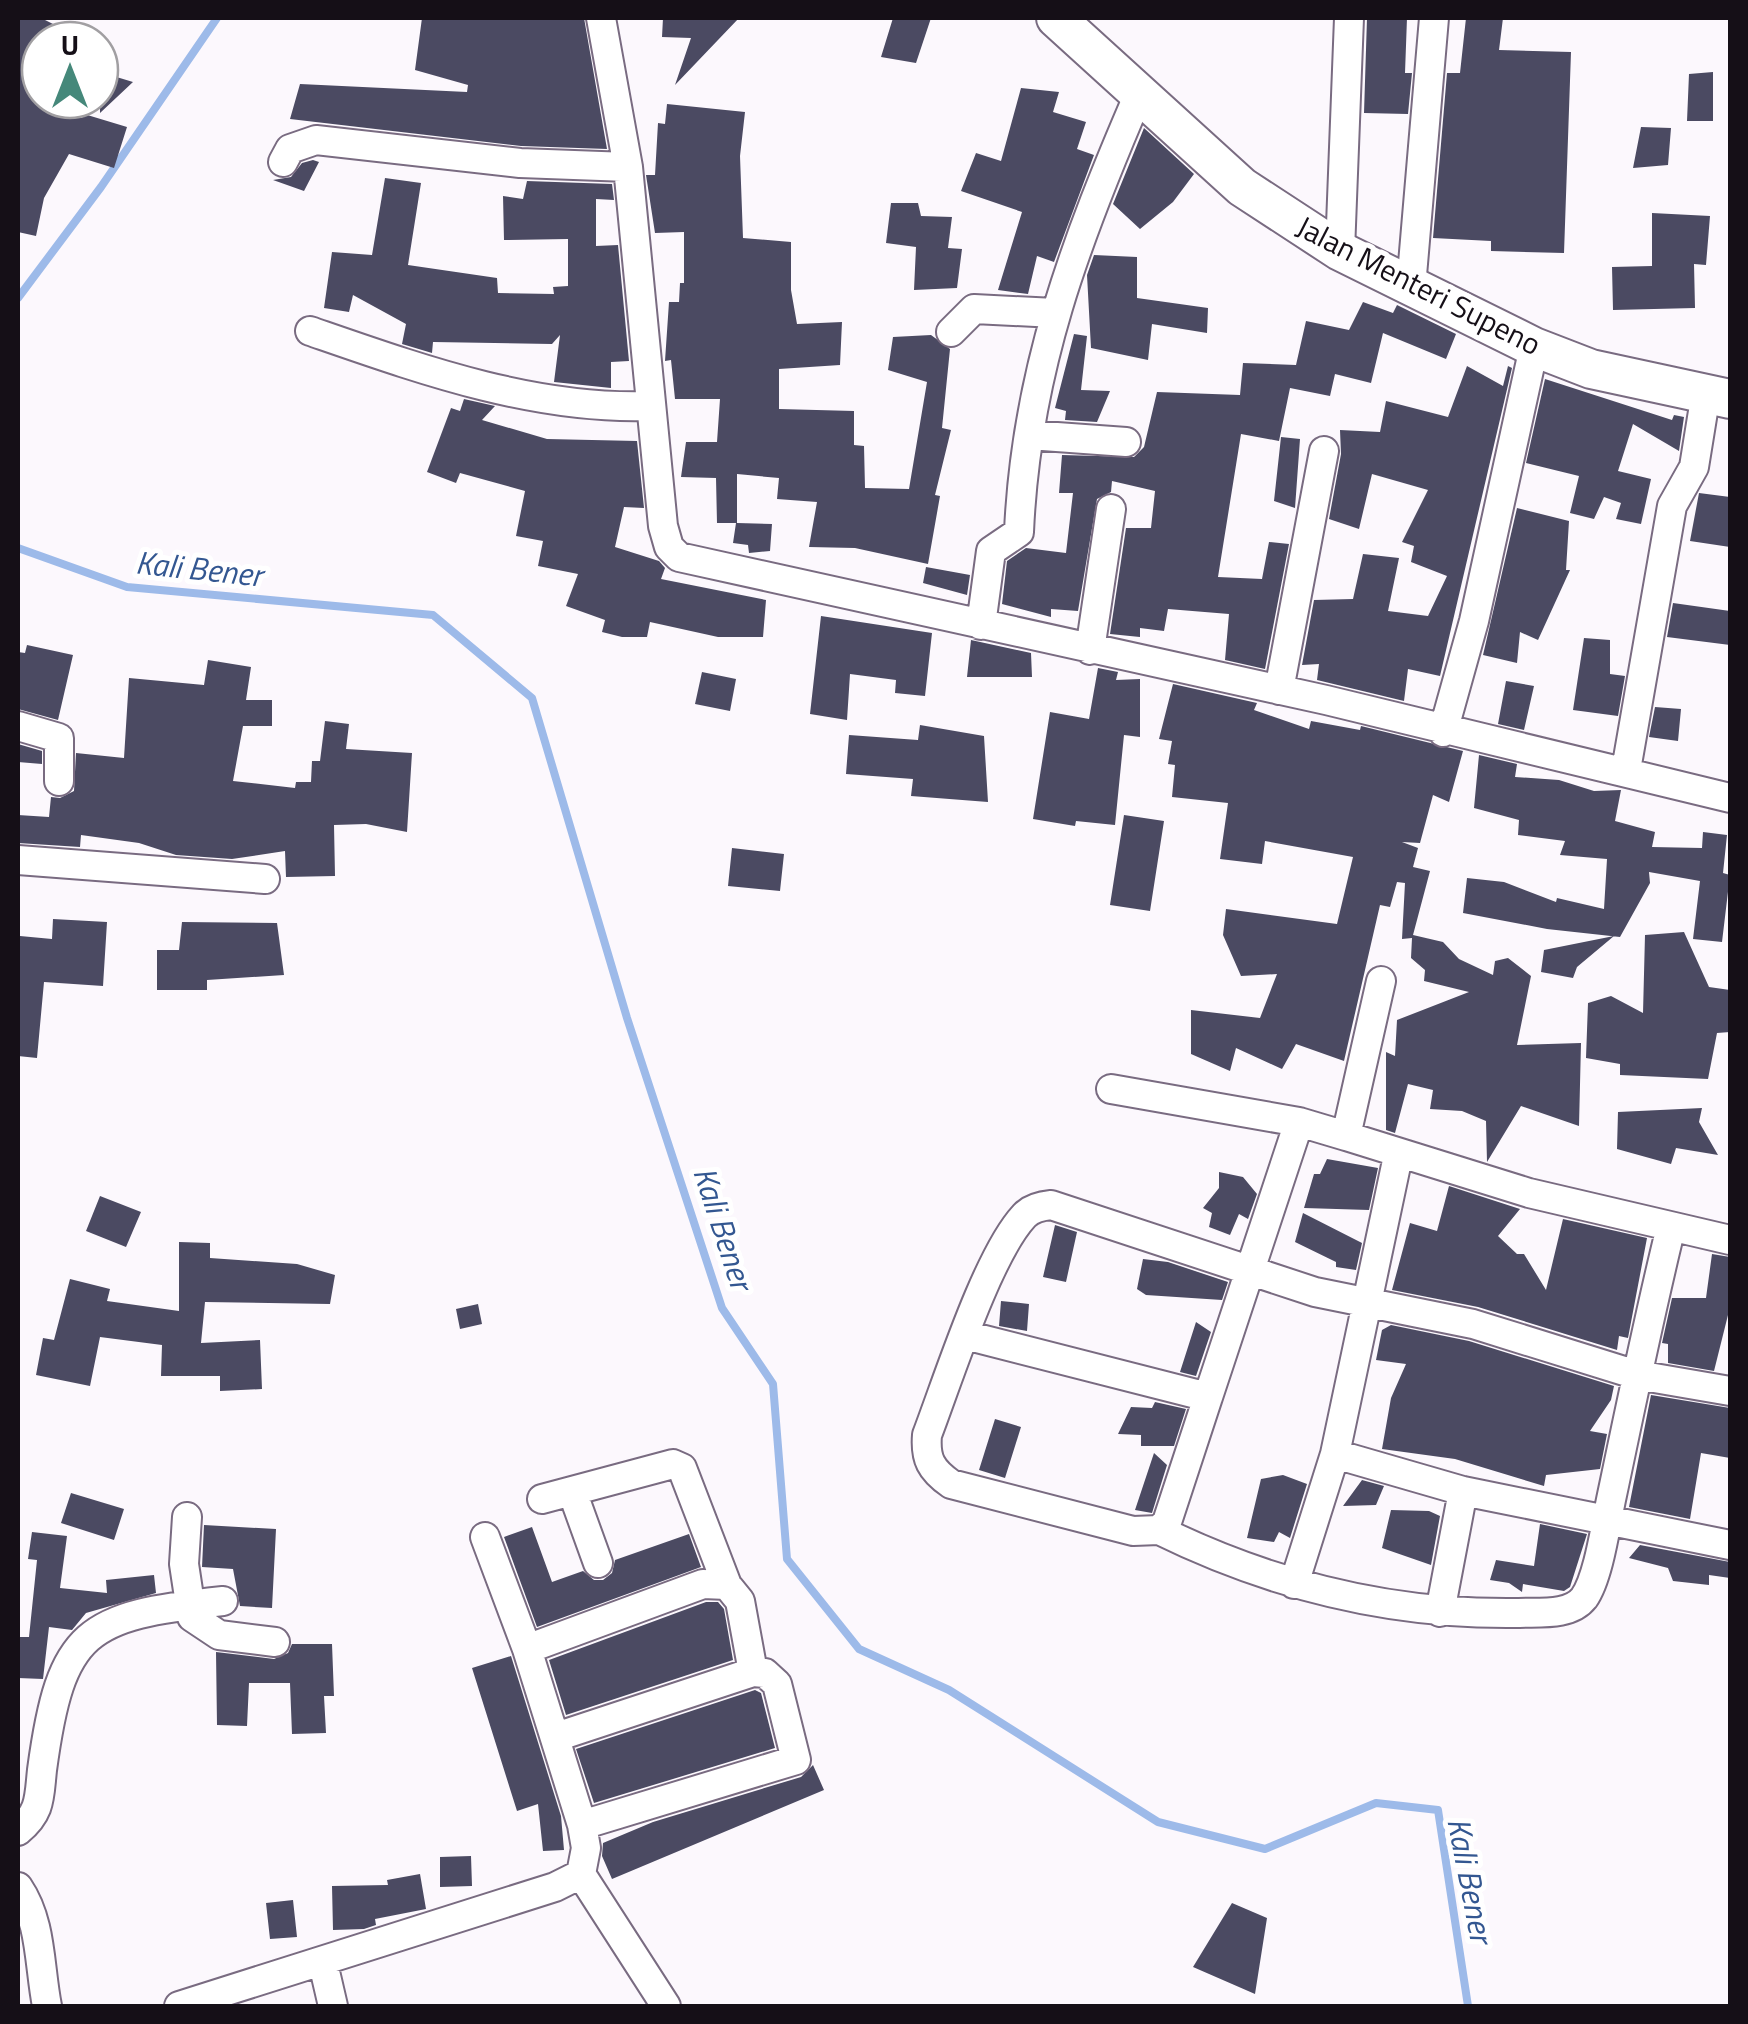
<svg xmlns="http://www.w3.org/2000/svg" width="1748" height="2024" font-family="'Titillium Web',sans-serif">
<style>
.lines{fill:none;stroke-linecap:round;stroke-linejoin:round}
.stream{stroke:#9dbae9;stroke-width:8}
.building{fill:#4b4a62}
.minor-casing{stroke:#796b81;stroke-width:32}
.secondary-casing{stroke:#796b81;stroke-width:42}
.minor{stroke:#fff;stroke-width:28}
.secondary{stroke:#fff;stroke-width:38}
.labels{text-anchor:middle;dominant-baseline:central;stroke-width:10;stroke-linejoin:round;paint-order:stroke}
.street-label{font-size:30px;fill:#150f17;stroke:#fff}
.water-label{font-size:32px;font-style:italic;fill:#335791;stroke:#fff}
</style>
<rect width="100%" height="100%" fill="#fcf8fd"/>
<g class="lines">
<!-- stream -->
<path class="stream" d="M18,298L101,187L217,18
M18,548L127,587L433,615L532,698L627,1018L722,1308L773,1384L787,1559L859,1649L949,1690L1158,1822L1265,1849L1376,1803L1438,1810L1468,2006"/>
</g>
<!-- building -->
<path class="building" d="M18,18H41L85,40H40V101L82,118L84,114L127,127L114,168L69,154L44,198L36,236L18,232Z
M422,18H584L607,149L521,146L290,119L300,84L467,92L468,85L415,70Z
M663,18H739L675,85L691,38L662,37Z
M893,18H931L916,63L881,57Z
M1367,18H1407L1405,73H1412L1408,114L1364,113Z
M1466,18H1503L1499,50L1571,52L1564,253L1491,251V241L1433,238L1447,73H1460Z
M100,72L133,82L100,113Z
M1713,72V121H1687L1689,74Z
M1021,88L1059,92L1053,112L1086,122L1077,149L1094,155L1054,262L1037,256L1028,294L998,290L1022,212L961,191L976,153L1001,161Z
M667,104L745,112L740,156L743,238L791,242V290L797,324L842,322L840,365L779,369V409L854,411V445L864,446L865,488L909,489L927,382L888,370L893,337L931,335L950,349L942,428L951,430L935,495L940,496L928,564L855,548L809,547L817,502L777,499L779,478L737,474V523L772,524L770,551L749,553L748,545L733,543L736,523H717L716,478L681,477L686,442H717L720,399H675L671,360L665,361L669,302H679L680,283H684V232L655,233L646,175H655L658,123L665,124Z
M1641,127L1671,128L1668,165L1633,168Z
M1144,128L1194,174L1173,202L1140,229L1113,204Z
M313,160L319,162L304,191L273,180L291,177L302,163Z
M385,178L421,183L408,265L497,278L498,293L554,294L553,287L568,286V239L504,240L503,196L523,199L527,181L612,184L614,200L596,199V246L618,245L629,361L611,362V388L554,382L560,335L552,344L433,342L432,353L402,344L406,324L353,295L349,312L324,308L332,252L372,255Z
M891,203H918L921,216L952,217L948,248L962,249L957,288L914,290L916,247L886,243Z
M1652,213L1710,216L1706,265L1694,264L1695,308L1613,310L1612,267L1652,266Z
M1094,255L1137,257V298L1208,308L1207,333L1152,324L1148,360L1091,348L1087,275Z
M1363,302L1393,313L1397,305L1456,334L1446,359L1383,333L1371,383L1335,374L1330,396L1290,388L1279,441L1241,434L1218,577L1262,579L1269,542L1289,544L1265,669L1225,660L1229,614L1168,609L1164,631L1140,628V637L1110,634L1126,528H1151L1155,491L1112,481L1111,492L1097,499L1078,611L1051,609V617L1002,604L1007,561L1026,548L1066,553L1073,493H1059L1062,455L1134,457L1144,447L1157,392L1240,395L1243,363L1296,365L1306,321L1349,330Z
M1074,334L1087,336L1081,390L1110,391L1097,422L1065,420L1066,411L1055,408Z
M1467,366L1503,386L1508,366L1512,368L1440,676L1408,669L1404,701L1317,680L1319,664L1302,665L1314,600L1353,599L1363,554L1399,558L1388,611L1428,616L1447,576L1411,562L1414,546L1402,542L1428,490L1372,474L1359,529L1329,519L1341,454L1340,430L1380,432L1386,401L1448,417Z
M1545,379L1672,420L1674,415L1684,417L1679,451L1633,424L1618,471L1651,479L1641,524L1616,519L1621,503L1604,497L1594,519L1570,513L1579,476L1526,463Z
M464,399L495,406L482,420L547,439L637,441L644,508L624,507L615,547L659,561L665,568L661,579L766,600L763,637H718L650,622L647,637H622L602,632L605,620L566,606L578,574L538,566L543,541L516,536L525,491L460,473L456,483L427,472L451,408L460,411Z
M1281,437L1300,439L1295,508L1274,501Z
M1699,493L1730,497V547L1690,541Z
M1517,508L1569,521L1566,570H1570L1538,640L1520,632L1517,663L1483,655Z
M926,567L970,575L967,595L923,583Z
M1673,603L1730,611V645L1667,637Z
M821,616L932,633L925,696L895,693L896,680L850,674L847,720L810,714Z
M1584,638L1610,640V674L1625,676L1618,716L1573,710Z
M971,640L1031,653L1032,677H967Z
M27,645L73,655L58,720L18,709V652L25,653Z
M208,660L251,667L246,700H272V726H243L233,781L295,788L296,782H311L312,761H320L325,721L349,724L346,749L412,753L407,832L366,824L334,825L335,876L286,877L285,851L232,859L176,855L139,843L81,835L80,847L18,843V815L49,817L51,797L60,798L74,791L76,753L124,758L129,678L204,685Z
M1098,668L1118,672L1116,680L1140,679V737L1124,735L1115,825L1076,821L1075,826L1033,819L1050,712L1089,719Z
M702,672L736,679L730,711L695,704Z
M1506,681L1534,686L1524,730L1498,724Z
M1173,684L1257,703L1254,710L1309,729L1311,721L1360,730L1361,726L1463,751L1449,802L1433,795L1420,843L1402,842L1418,848L1413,867L1430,871L1413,935L1443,942L1459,959L1493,975L1495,961L1508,958L1531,976L1517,1045L1581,1043L1579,1126L1521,1106L1487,1162L1486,1121L1462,1111L1430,1109L1433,1090L1408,1084L1395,1133L1386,1130V1052L1395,1056L1397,1020L1469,992L1424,981L1425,970L1411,958L1412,938L1402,939L1405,883L1397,882L1390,907L1380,905L1344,1061L1296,1044L1282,1069L1236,1048L1230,1071L1191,1054V1010L1260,1018L1277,974L1241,976L1223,935L1226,909L1337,924L1353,857L1265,841L1262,864L1220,859L1228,803L1172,797L1175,765L1168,764L1172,741L1159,739Z
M1655,707L1681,709L1678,741L1649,737Z
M920,725L984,736L988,802L911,796L913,779L846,774L849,735L918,740Z
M18,744L42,751V764L18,762Z
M1479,755L1517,764L1515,777L1559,780L1594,791L1621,790L1615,821L1655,832L1652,847L1702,848L1703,832L1727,835L1723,873L1730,875L1722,942L1693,939L1700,881L1649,872L1650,883L1620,937L1547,929L1463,913L1467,878L1504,882L1556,902L1557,898L1604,909L1607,859L1560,855L1565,841L1518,835L1519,820L1474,808Z
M1124,815L1164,821L1150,911L1110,905Z
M732,848L784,854L780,891L728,886Z
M53,919L107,922L103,986L44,982L37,1058L18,1056L20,936L52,939Z
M182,922L277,923L284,975L207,980V990H157V950H179Z
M1684,932L1709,987L1730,990V1032L1717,1033L1708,1079L1620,1075V1064L1586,1058L1588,1003L1611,996L1643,1013L1645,935Z
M1614,936L1577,967L1573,978L1541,972L1544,950Z
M1702,1108L1699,1122L1718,1155L1676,1148L1671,1164L1617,1149L1618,1112Z
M1327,1159L1378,1168L1369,1210L1304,1208L1314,1174H1320Z
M1219,1172L1243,1177L1257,1194L1248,1219L1239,1214L1230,1235L1209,1227L1212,1213L1203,1208L1219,1188Z
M1449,1186L1520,1209L1498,1236L1517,1254H1524L1546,1290L1563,1219L1647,1238L1628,1338L1619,1336L1617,1350L1478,1307L1392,1290L1410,1223L1437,1231Z
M100,1196L141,1212L126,1247L86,1231Z
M1303,1213L1362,1243L1356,1270L1336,1267V1262L1295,1242Z
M1055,1225L1077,1232L1066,1282L1043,1277Z
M179,1242L210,1243V1258L297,1264L335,1275L330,1304L205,1302L201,1343L260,1340L262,1389L220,1391V1376H161L162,1345L100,1337L90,1386L36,1375L43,1338L54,1340L70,1279L110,1289L107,1301L179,1311Z
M1712,1254L1730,1257V1307L1714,1371L1668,1363V1344L1662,1343L1672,1298H1706Z
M1143,1259L1168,1262L1228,1282L1222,1300L1146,1295L1137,1289Z
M1001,1301L1029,1304L1027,1331L999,1326Z
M478,1304L482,1324L460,1329L456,1309Z
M1196,1322L1211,1332L1196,1376L1180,1372Z
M1391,1325L1469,1341L1614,1386L1611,1400L1590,1431L1607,1434L1600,1469L1546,1475L1544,1486L1455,1459L1382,1449L1391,1398L1406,1364L1376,1360L1382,1330Z
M1651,1395L1730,1408V1458L1701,1453L1690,1519L1629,1507Z
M1155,1402L1186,1409L1174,1446H1141V1435L1118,1434L1131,1407L1152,1408Z
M995,1419L1021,1427L1005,1478L979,1470Z
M1154,1453L1167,1465L1152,1513L1135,1510Z
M1283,1475L1307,1484L1290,1538L1279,1532L1274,1542L1247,1538L1261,1479Z
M1362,1480L1384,1486L1376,1505L1343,1506Z
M71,1493L124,1509L114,1540L61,1523Z
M1391,1510L1429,1511L1440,1516L1431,1565L1382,1548Z
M1540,1524L1587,1534L1570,1587L1564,1591L1523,1584L1522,1592L1509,1583L1490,1580L1496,1560L1534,1566Z
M204,1525L276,1529L272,1608L240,1606L233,1569L202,1567Z
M532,1527L552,1582L583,1571L594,1580H603L612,1573L615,1560L689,1534L701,1567L537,1627L504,1537Z
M32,1532L67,1536L60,1588L107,1593L106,1580L154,1575L156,1593L86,1613L72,1630L49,1627L43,1679L18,1678V1637H29L37,1560L28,1559Z
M1640,1545L1730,1562V1578L1709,1575V1585L1673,1581L1668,1568L1629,1558Z
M706,1602H718L724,1609L733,1660L566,1715L549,1660Z
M292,1644H332L334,1696H324L326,1733L292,1734L290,1683H249L247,1726L217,1725L216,1652L274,1659L288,1653Z
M511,1656L561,1816L564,1850L543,1851L538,1804L517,1811L472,1668Z
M755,1690L761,1693L775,1748L594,1803L576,1749Z
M813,1765L824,1790L612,1879L602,1856L603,1843L653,1822L801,1777Z
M471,1856L472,1886L440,1887V1857Z
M420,1874L426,1909L375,1919L376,1925L364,1929L333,1930L332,1886L388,1885L387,1880Z
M293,1900L297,1937L270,1939L266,1903Z
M1232,1903L1267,1918L1255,1994L1193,1967Z"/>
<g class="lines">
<defs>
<path id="minor" d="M601,18L628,167L663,526L669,547L679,557L1326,700L1730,798
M283,162L290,149L316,140L520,163L628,167
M1340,251L1349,18
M1411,287L1434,18
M310,331C420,369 533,410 650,406
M951,332L974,309L1055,313
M1029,435L1126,442
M981,625L991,551L1019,532C1026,371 1076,240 1139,94
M1090,650L1111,509
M1279,690L1324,451
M18,726L59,738V781
M1443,732L1474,621L1534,347
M1626,770L1672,506L1694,467L1706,393
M18,860L265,879
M1381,981L1346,1136L1529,1193L1730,1240
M1111,1089L1299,1122L1346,1136
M1398,1156L1335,1454L1463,1491L1730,1545
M965,1335L1208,1397L1299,1122
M1208,1397L1167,1522L1159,1530L1133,1531L951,1484C931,1470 925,1459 927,1435C948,1380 987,1256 1024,1216C1031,1208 1041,1206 1051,1205L1315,1292L1473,1324L1637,1375L1730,1391
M572,1491L598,1563
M542,1499L673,1464L682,1468L727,1585
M187,1517L184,1564L192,1617L219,1635L275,1642
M1159,1530C1273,1586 1392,1615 1519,1613C1539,1612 1570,1616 1584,1598C1599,1577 1606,1522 1612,1495C1631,1405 1649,1316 1671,1227
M1294,1584L1335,1454
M1440,1612L1463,1491
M527,1649L703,1584L727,1585L740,1601L753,1672L556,1737
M582,1825L796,1760L777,1684L765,1673L753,1672
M18,1831C41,1812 39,1798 42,1770C61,1629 86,1616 223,1601
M581,1874L666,2006
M18,1887C42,1922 39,1966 47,2006
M323,1963L333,2006
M179,2006L555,1887L581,1874L586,1848L582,1825L527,1649L485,1537"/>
<path id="secondary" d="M1056,18L1242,187L1340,251L1534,347L1591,369L1730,399"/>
</defs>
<!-- minor casing -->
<use href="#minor" class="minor-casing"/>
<!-- secondary casing -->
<use href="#secondary" class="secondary-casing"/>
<!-- minor -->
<use href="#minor" class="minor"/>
<!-- secondary -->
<use href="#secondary" class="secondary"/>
</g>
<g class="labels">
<!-- street labels -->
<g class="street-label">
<text transform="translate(1419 285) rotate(27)">Jalan Menteri Supeno</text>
</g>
<!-- water labels -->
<g class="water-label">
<text transform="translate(199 568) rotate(6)">Kali Bener</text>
<text transform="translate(724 1228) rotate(72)">Kali Bener</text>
<text transform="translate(1471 1880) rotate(79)">Kali Bener</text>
</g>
</g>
<!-- border -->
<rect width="1748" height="2024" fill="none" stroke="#150f17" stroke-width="40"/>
<!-- north arrow -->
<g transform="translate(70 70)"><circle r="48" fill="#ffffff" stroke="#a19fa2" stroke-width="2.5"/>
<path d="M0-8L18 38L0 25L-18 38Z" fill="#45887a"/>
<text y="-15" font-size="28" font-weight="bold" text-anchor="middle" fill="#150f17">U</text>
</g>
</svg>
